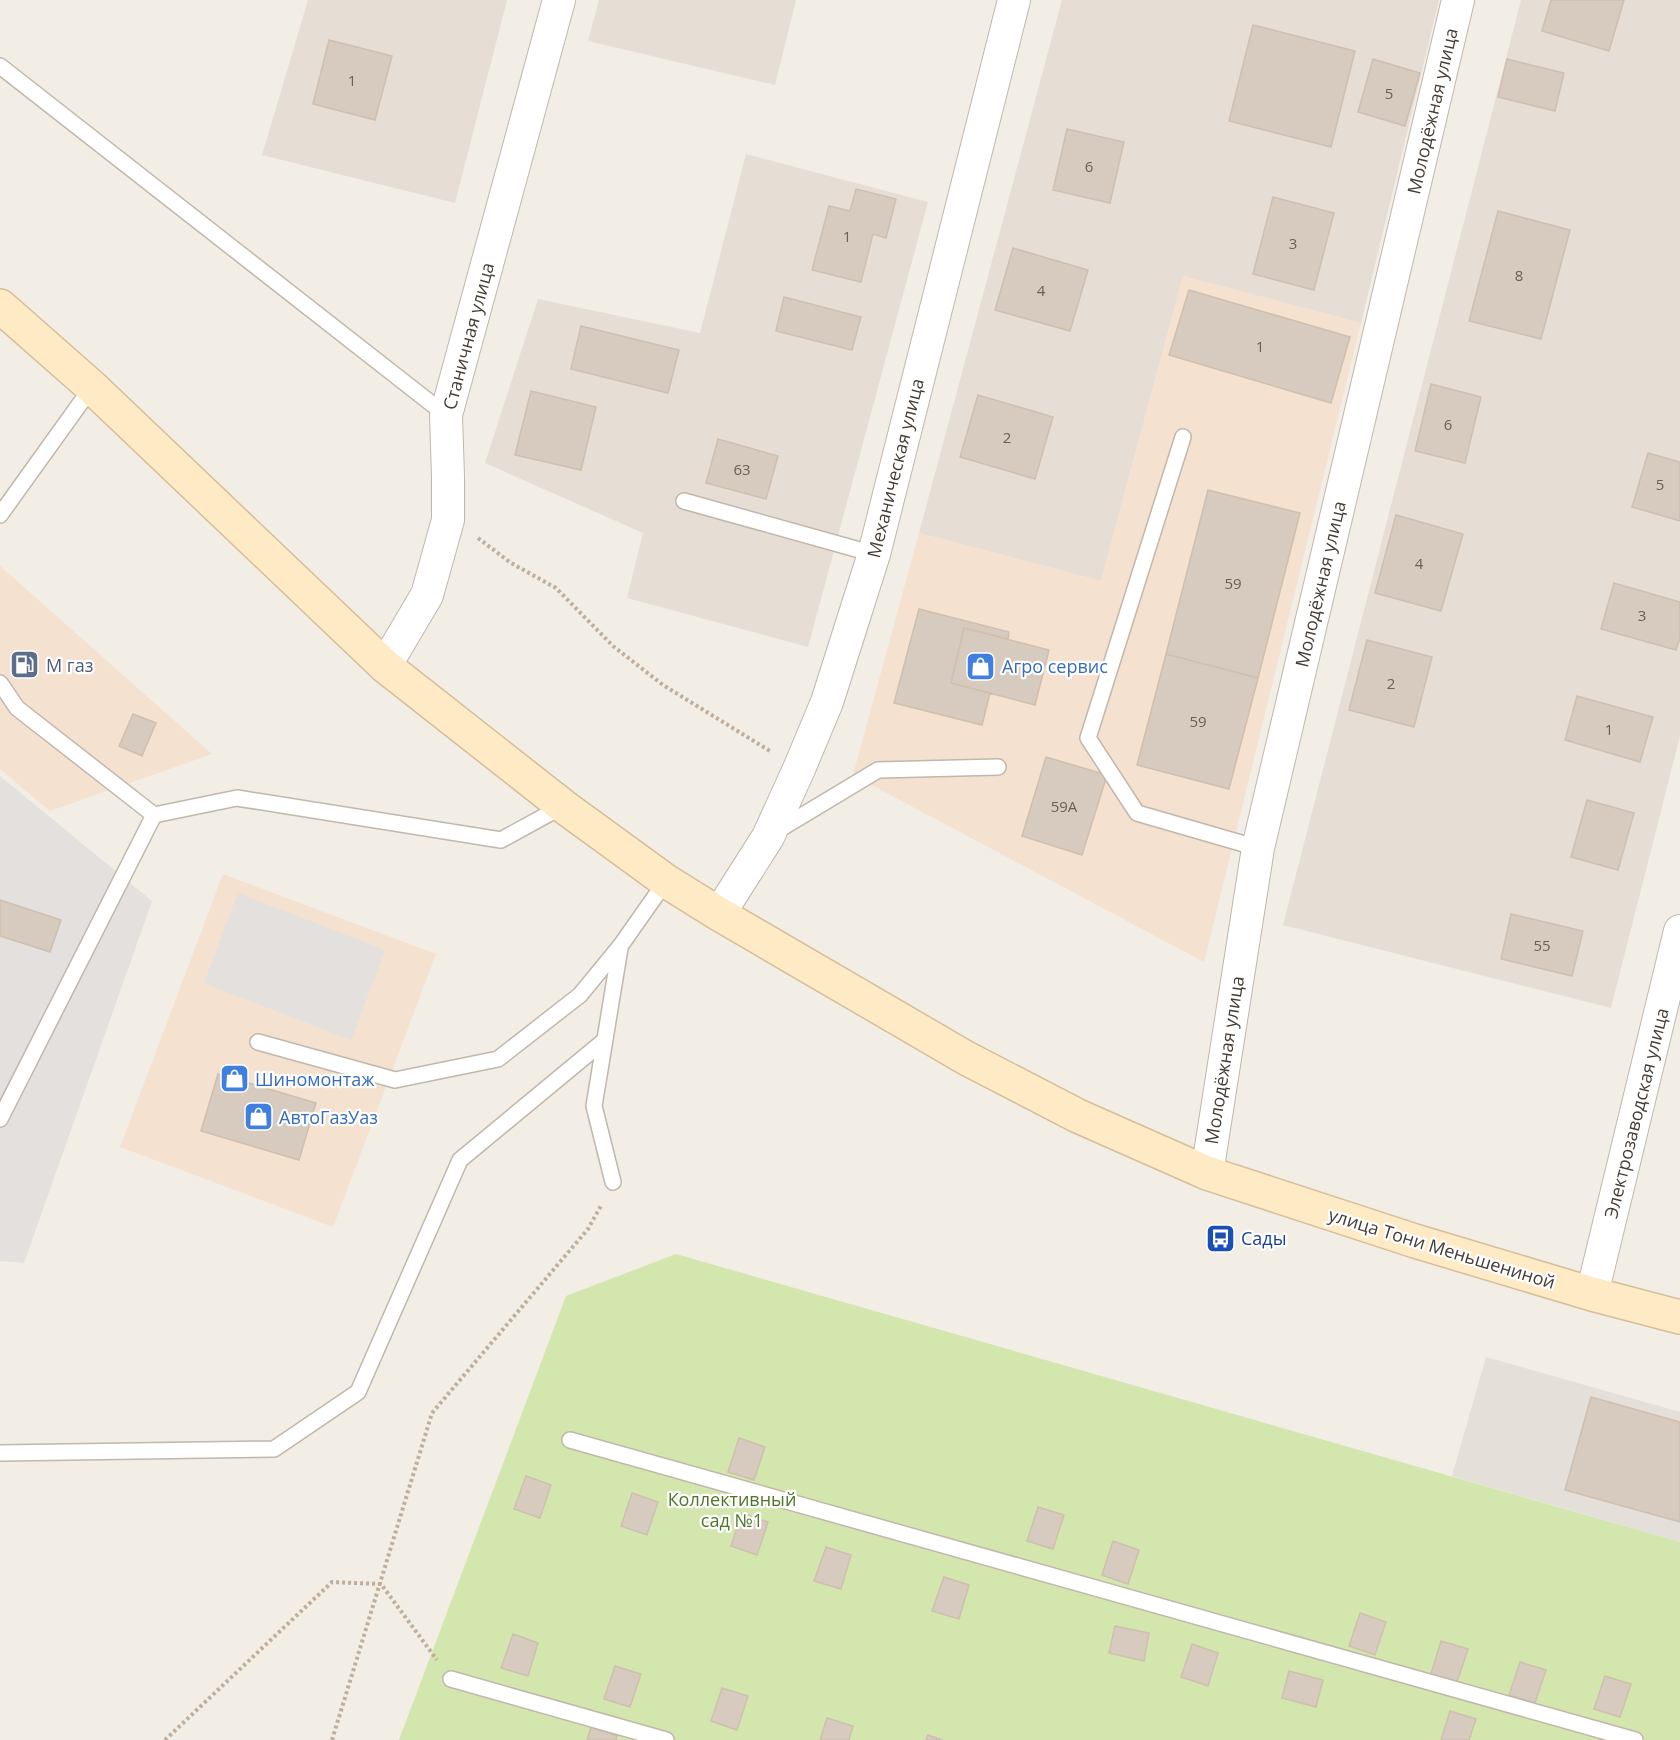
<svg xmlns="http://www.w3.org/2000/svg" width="1680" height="1740" font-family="'Open Sans',sans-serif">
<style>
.residential{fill:#e6ded4}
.commercial{fill:#f4e1d0}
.industrial{fill:#e5dfda}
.green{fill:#d3e6ae}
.parking{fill:#e3e0de}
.building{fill:#d7cabe;stroke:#cfbfae;stroke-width:1.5}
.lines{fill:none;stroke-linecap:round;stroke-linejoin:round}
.lane-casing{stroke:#c1b7ab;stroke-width:18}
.street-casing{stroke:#c1b7ab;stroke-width:34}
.secondary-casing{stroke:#d5be98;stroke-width:36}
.path{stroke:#bfae9a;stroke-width:4;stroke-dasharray:3 3;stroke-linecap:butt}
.lane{stroke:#fff;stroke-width:15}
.street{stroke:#fff;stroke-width:32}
.secondary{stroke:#feeac4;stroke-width:33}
.labels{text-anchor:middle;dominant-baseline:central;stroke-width:4.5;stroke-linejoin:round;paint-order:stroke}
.number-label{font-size:15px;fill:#6a6057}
.street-label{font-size:18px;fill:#453d35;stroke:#fff}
.service-label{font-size:18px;fill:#4e5e75;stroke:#fff;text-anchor:start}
.shop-label{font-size:18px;fill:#366cbe;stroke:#fff;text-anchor:start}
.transit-label{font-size:18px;fill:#164399;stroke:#fff;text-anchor:start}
.park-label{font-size:18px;fill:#4e7629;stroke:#fff}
</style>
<rect width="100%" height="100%" fill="#f2ede5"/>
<!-- residential -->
<path class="residential" d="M308,0H507L455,203L262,155Z
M599,0H796L775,85L588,41Z
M1062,0H1439L1361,323L1183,276L1101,581L919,533Z
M1521,0H1680V736L1611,1008L1283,925Z
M746,154L928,202L808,647L627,598L643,533L485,463L538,299L700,333Z"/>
<!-- commercial -->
<path class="commercial" d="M1183,276L1361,323L1204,962L853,775L919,533L1101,581Z
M0,566L212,754L50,811L0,769Z
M223,874L436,954L333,1227L120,1147Z"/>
<!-- industrial -->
<path class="industrial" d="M1486,1357L1680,1412V1542L1452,1476Z"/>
<!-- green -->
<path class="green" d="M676,1254L1680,1542V1740H399L566,1296Z"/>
<!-- parking -->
<path class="parking" d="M0,776L152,901L24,1263L0,1261Z
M238,893L385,950L351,1040L204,983Z"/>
<!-- building -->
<path class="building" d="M1551,0H1624L1609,51L1542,31Z
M1253,25L1355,51L1331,147L1229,121Z
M329,40L392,56L375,120L313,104Z
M1373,59L1420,73L1405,126L1358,112Z
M1507,59L1564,73L1555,111L1498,97Z
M1067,129L1124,142L1110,203L1053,190Z
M856,189L896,199L886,238L873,234L861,282L812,270L829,206L850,211Z
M1273,197L1334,213L1314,290L1253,274Z
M1498,211L1570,230L1541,339L1469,321Z
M1013,248L1088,270L1070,331L995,310Z
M1189,290L1350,337L1331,403L1169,355Z
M784,297L861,317L852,350L776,331Z
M581,326L679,350L668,393L571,369Z
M1431,384L1481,397L1465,463L1415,451Z
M531,391L596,407L581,470L515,455Z
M978,395L1053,417L1035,479L960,457Z
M718,439L778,456L766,499L706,483Z
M1648,453L1680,462V521L1632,507Z
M1208,490L1300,513L1258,678L1166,654Z
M1396,515L1463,534L1441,611L1375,593Z
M1614,583L1680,602V638L1676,650L1601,629Z
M919,609L1009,632L1008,639L964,628L951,683L990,693L982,725L894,703Z
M964,628L1049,650L1035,705L951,683Z
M1367,640L1432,657L1414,727L1349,710Z
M1166,654L1258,678L1229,789L1137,765Z
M1577,696L1653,717L1640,762L1565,740Z
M133,714L156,723L142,756L119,746Z
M1046,757L1107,775L1082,855L1022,836Z
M1587,800L1634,813L1618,870L1571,857Z
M0,900L61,920L50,952L0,936Z
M1511,914L1583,931L1572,976L1501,959Z
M218,1074L316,1103L299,1160L201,1131Z
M1591,1397L1680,1422V1522L1565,1490Z
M739,1438L765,1447L754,1480L728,1472Z
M526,1476L551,1485L540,1518L514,1509Z
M632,1493L658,1502L647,1535L621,1526Z
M1038,1507L1064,1515L1053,1549L1027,1541Z
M742,1513L768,1522L757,1555L731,1546Z
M1113,1541L1139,1550L1128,1584L1102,1575Z
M826,1547L851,1555L841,1589L814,1581Z
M944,1577L969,1585L959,1619L932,1611Z
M1360,1613L1386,1622L1375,1655L1349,1646Z
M1115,1626L1149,1633L1144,1661L1109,1653Z
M513,1634L538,1643L528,1676L501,1668Z
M1441,1641L1468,1649L1457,1682L1431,1674Z
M1192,1644L1218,1653L1208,1686L1181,1677Z
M1520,1662L1546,1670L1535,1703L1509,1695Z
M615,1666L641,1674L630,1707L604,1699Z
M1289,1671L1323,1680L1316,1707L1282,1698Z
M1605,1676L1631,1684L1620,1717L1594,1709Z
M722,1688L748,1696L737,1730L711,1721Z
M1450,1711L1476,1719L1469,1740H1441Z
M827,1718L853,1726L849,1740H820Z
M591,1727L617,1736L616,1740H587Z
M928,1735L943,1740H926Z"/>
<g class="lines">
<defs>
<path id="lane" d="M0,66L446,415
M1183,437L1088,738L1137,813L1258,848
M684,501L874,554
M0,515L92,387
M0,683L17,708L154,815
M775,832L878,770L998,767
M258,1042L395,1080L498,1059L580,995L621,945L666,881
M0,1119L154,815L237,798L501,840L563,806
M613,1182L594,1106L620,948
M570,1440L1635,1740
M0,1453L274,1449L358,1392L460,1160L605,1040
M451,1679L666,1740"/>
<path id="street" d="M385,666L427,595L448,520V477L446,415L559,0
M719,914L768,837L799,769L827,702L874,554L1014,0
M1207,1173L1258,848L1458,0
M1592,1294L1680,931"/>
<path id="secondary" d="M0,306L92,387L385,666L563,806L666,881L719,914L966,1058L1078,1116L1207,1173L1415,1241L1592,1294L1680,1317"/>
</defs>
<!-- lane casing -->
<use href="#lane" class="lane-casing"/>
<!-- street casing -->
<use href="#street" class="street-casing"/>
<!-- secondary casing -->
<use href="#secondary" class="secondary-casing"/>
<!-- path -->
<path class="path" d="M478,538L511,563L556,588L613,646L663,685L770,751
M165,1740L332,1582L381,1584L437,1660
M332,1740L432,1413L588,1229L602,1204"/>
<!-- lane -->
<use href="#lane" class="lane"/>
<!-- street -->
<use href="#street" class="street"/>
<!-- secondary -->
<use href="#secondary" class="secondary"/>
</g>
<!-- icons -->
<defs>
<symbol id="fuel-square" viewBox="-11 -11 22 22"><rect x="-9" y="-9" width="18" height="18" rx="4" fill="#5c6f8a" stroke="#fff"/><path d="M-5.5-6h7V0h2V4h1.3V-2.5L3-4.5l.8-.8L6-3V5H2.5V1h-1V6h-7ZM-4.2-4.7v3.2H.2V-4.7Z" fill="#fff"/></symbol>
<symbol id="shop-square" viewBox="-11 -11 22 22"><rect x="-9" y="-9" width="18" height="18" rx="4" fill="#3f7fe0" stroke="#fff"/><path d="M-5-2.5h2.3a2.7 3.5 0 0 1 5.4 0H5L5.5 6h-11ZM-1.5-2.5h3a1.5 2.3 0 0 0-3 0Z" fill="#fff"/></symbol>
<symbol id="bus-square" viewBox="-11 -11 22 22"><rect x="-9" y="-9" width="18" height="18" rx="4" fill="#1a4fb4" stroke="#fff"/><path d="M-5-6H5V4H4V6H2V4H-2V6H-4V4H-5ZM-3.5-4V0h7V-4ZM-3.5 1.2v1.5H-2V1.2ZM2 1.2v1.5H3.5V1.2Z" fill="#fff"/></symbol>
</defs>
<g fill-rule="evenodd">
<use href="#fuel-square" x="8" y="648" width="33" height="33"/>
<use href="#shop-square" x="964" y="650" width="33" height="33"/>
<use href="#shop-square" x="218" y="1062" width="33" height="33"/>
<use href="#shop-square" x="242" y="1100" width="33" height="33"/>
<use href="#bus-square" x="1204" y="1222" width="33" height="33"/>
</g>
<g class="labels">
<!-- number labels -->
<g class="number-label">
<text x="352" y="80">1</text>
<text x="1389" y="93">5</text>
<text x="1089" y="166">6</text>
<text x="847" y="236">1</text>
<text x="1293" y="243">3</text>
<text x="1519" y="275">8</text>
<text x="1041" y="290">4</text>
<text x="1260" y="346">1</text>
<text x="1448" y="424">6</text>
<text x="1007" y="437">2</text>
<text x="742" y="469">63</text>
<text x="1660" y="484">5</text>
<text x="1419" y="563">4</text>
<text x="1233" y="583">59</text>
<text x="1642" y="615">3</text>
<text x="1391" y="683">2</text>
<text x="1198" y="721">59</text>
<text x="1609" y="729">1</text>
<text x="1064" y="806">59А</text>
<text x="1542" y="945">55</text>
</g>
<!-- street labels -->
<g class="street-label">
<text transform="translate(1432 111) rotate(-77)">Молодёжная улица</text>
<text transform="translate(468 336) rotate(-75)">Станичная улица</text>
<text transform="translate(895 468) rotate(-76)">Механическая улица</text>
<text transform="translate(1320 584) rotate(-77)">Молодёжная улица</text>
<text transform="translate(1224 1060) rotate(-81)">Молодёжная улица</text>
<text transform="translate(1636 1113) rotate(-76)">Электрозаводская улица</text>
<text transform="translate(1442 1248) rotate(17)">улица Тони Меньшениной</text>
</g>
<!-- service labels -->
<g class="service-label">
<text x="46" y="665">М газ</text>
</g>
<!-- shop labels -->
<g class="shop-label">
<text x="1002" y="666">Агро сервис</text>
<text x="255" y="1079">Шиномонтаж</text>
<text x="279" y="1117">АвтоГазУаз</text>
</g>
<!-- transit labels -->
<g class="transit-label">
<text x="1241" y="1238">Сады</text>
</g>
<!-- park labels -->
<g class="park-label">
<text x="732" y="1499">Коллективный<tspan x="732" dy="21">сад №1</tspan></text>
</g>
</g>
</svg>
